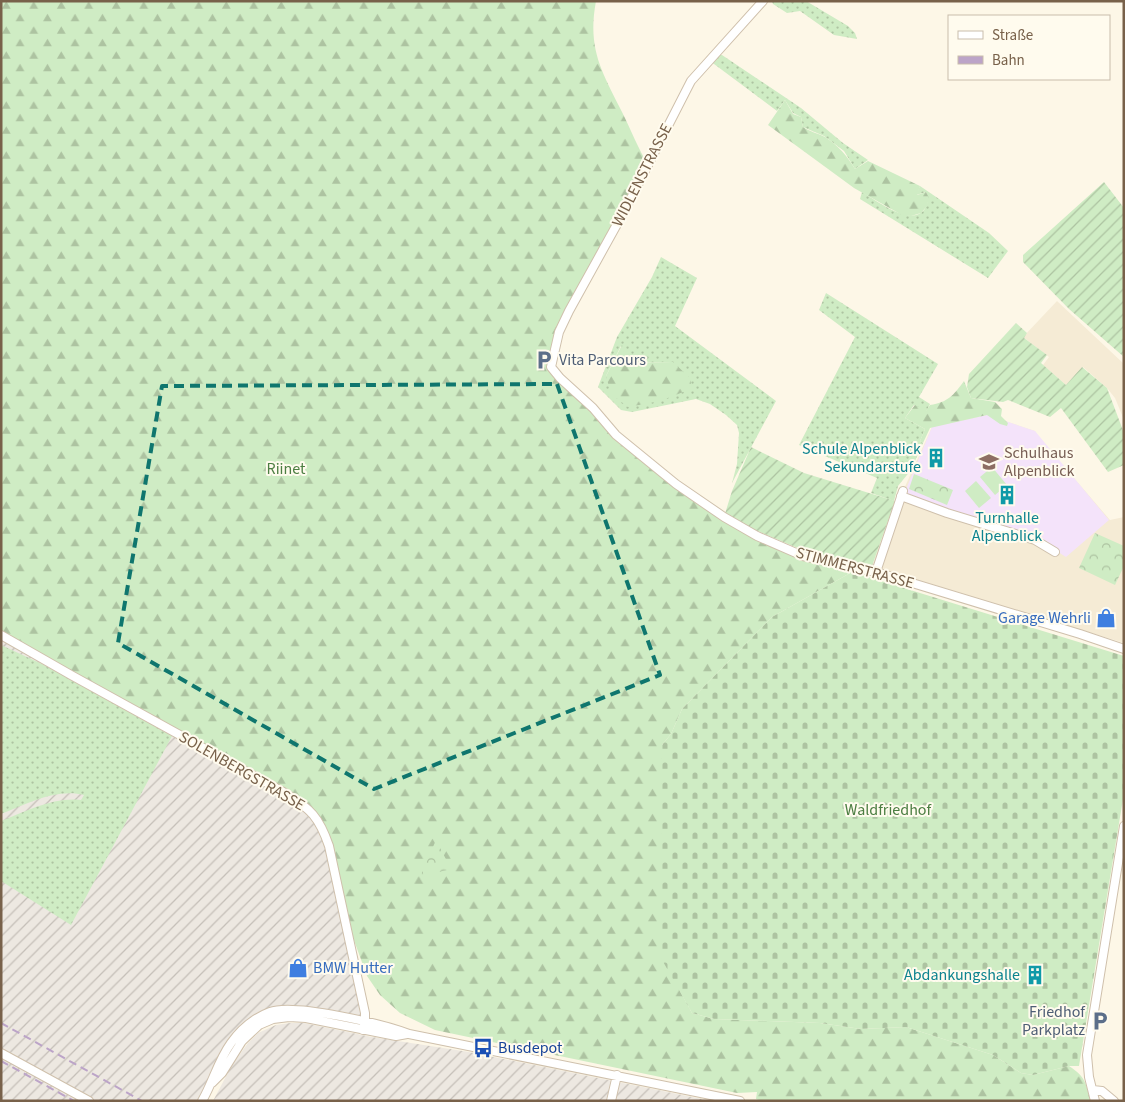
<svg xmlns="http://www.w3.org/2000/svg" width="1125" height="1102" font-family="'Source Sans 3',sans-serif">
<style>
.residential{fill:#f5ebd5}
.industrial{fill:url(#industrial-furrows)}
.education{fill:#f4e3fa}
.grass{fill:url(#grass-dots);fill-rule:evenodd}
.forest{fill:url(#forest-firs)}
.cemetery{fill:url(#cemetery-stones)}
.park{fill:url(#park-crowns)}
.garden{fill:url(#garden-furrows)}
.pitch{fill:#cfecc4}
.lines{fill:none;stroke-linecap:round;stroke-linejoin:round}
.minor-casing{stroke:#cfc0ac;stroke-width:10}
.minor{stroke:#fff;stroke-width:8}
.rail{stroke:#bca4c8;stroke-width:2;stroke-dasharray:8 5;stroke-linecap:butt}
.marked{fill:none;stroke:#0f766e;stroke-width:4;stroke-dasharray:10 6;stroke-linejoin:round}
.labels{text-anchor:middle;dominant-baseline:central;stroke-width:4;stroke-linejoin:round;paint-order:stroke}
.street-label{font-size:16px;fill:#78614a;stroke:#fffbee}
.service-label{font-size:16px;fill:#4e5e75;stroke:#fffbee;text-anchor:start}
.culture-label{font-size:16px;fill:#0d838f;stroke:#fffbee;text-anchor:end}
.education-label{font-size:16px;fill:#785e54;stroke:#fffbee;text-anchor:start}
.park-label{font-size:16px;fill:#4c7e42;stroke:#fffbee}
.shop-label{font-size:16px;fill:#366cbe;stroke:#fffbee;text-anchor:end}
.transit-label{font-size:16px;fill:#164399;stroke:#fffbee;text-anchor:start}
</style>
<defs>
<pattern id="industrial-furrows" width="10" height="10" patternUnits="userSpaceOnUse" patternTransform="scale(1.25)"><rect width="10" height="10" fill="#ede8e1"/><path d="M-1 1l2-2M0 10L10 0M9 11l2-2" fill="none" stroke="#c5bfb8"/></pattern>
<pattern id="grass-dots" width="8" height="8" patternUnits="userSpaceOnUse" patternTransform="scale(1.25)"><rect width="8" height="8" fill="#cfecc4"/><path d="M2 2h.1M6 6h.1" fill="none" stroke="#adc3a1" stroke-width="1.8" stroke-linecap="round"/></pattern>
<pattern id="forest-firs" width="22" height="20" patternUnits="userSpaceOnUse" patternTransform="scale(1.25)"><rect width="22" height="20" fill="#cfecc4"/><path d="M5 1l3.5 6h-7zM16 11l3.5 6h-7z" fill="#adc3a1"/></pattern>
<pattern id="cemetery-stones" width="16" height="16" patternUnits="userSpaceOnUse" patternTransform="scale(1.25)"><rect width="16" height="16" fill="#cfecc4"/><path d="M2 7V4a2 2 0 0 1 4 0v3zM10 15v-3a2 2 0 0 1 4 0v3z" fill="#adc3a1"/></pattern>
<pattern id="park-crowns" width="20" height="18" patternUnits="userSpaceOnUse" patternTransform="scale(1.25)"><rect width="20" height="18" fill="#cfecc4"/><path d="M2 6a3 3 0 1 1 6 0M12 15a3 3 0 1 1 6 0" fill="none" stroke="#adc3a1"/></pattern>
<pattern id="garden-furrows" width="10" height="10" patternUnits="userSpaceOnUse" patternTransform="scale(1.25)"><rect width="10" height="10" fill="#cfecc4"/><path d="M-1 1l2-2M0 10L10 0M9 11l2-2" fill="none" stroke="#adc3a1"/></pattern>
</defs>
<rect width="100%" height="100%" fill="#fdf7e7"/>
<!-- residential -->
<path class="residential" d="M1057,301L1124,364V420L1115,398L1107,388L1083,367L1066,385L1043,365L1049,357L1023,337Z
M987,415L1035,431L1036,434L1110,520L1124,517V643L872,566L895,501L903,491L932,427Z"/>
<!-- industrial -->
<path class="industrial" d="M1,640L182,737L303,804L323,830L365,1026L308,1015L282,1014L267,1017L249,1028L235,1043L203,1101H1Z
M290,1023H304L372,1037L469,1052L712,1101H213L232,1065L248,1043L258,1033L276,1025Z"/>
<!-- education -->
<path class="education" d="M987,415L1035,431L1109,520L1066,557L1036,538L946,511L904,494L932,427Z"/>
<!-- grass -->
<path class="grass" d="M772,1H806L848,26L855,33L857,39L834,35L800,11L787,13L773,4Z
M717,55H722L801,108L843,143L868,160L855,169L844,151L824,136L803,127L801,117L793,113L785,100L777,111L710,61Z
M920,186L989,233L1008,251L988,278L860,199L862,192C876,200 910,227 924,210C928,204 929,199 926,192L916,195Z
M661,257L697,278L675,326L776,401L732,483L737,464L739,433L737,425L726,415L710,404L696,399L632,412L621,410L598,387L617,337L652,277ZM621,346L627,363L673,362L606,376Z
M826,293L938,364L919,397L930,404L926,412L914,405L905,418L925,429L920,441L923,443L911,470L898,486L894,501L871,493L877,478L799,445L855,337L819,310Z
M1,645L42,664L172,736L71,925L1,881V821C27,811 53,797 81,800L84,795C56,788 27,804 1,814Z"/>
<!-- forest -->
<path class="forest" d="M1,1H596C587,49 602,72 622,112C631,130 638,148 648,165L569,311L551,363L616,435L724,517L803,556L852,572L772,617L682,709L671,734L662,745L680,991L692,1013L714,1019L820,1023L861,1029L906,1027L993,1055L1021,1073L1033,1075L1069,1066C1086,1077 1085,1082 1091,1101H762L756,1099L757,1092L737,1093L435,1030L400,1013L380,995L367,976L340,902L332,857L308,808L1,635Z
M785,100L793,114L801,117L803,127C810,132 818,133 825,137C839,146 847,156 855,169L868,161L920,186L917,195L926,192L929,198L927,206L921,213L911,216L902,215L854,188L768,125Z
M622,345L627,363L673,362L691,379V389L660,401L628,407L611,394L606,376Z
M964,381L971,398L995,402L1002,409L1001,416L1008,423L1007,426L1000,424L987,415L930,428L923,443L920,441L925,429L905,418L915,405L926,411L930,405C948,402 953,396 964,381Z"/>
<!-- cemetery -->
<path class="cemetery" d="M852,572L1124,656V793L1079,1066H1069L1033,1075L1021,1073L993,1055L906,1027L861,1029L820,1023L714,1019L692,1013L661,958L662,745L671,734L682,709L772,617Z"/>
<!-- park -->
<path class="park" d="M914,474L953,490L947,505L909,489Z
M1095,533L1124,546V566L1115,585L1079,568Z
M436,840L451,869L420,877Z"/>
<!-- garden -->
<path class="garden" d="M1104,182L1124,208V357L1069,309L1023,262V255Z
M1016,323L1027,333L1024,338L1047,355L1041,363L1066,385L1082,367L1107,388L1124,433V465L1108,472L1061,408L1050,417L1008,400L1003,402L971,398L967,387L969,374Z
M751,447L804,473L895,501L872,566L807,552L724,517L732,491Z"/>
<!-- pitch -->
<path class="pitch" d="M992,467L1007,485L995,495L980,477Z
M976,481L991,498L979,508L965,491Z"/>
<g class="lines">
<defs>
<path id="minor" d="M763,1L691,81L626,208L569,311L559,332L551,367L560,378L593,408L616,435L676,484L724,517L757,536L803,556L876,572L1080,634L1124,649
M901,496L947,513L1035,540L1055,552
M876,572L903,491
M1,635L71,675L285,793C311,809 319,817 329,846L365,1013V1022L363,1030
M1,1053L89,1101
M212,1083L222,1073L242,1041L259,1025L273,1019L289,1017L306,1018L396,1036L407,1034
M1093,1090L1102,1091L1114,1101
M202,1101C213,1082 218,1061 231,1043C241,1029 254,1018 270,1012C294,1003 383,1024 409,1034L740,1101
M611,1101L617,1075
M1095,1101L1089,1077L1087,1055L1124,826"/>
</defs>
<!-- minor casing -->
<use href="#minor" class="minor-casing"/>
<!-- minor -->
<use href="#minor" class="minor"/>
<!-- rail -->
<path class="rail" d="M1,1023L142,1101
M1,1061L74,1101"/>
</g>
<!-- marked area -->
<path class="marked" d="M557,384L660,675L374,789L118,643L162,386Z"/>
<!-- icons -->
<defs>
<symbol id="parking-bare" viewBox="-9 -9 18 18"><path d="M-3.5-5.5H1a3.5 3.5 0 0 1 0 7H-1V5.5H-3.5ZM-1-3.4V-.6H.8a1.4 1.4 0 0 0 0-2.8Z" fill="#5c6f8a" stroke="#fffbee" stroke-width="2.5" paint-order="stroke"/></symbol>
<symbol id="building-bare" viewBox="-9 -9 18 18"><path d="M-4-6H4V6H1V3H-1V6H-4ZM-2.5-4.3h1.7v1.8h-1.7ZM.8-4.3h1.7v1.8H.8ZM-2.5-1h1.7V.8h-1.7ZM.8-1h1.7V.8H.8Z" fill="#0f9aa8" stroke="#fffbee" stroke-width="2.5" paint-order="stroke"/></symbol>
<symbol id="school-bare" viewBox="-9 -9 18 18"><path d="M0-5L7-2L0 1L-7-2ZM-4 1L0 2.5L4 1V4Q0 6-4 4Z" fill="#8d6e63" stroke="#fffbee" stroke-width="2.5" paint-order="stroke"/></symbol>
<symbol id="shop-bare" viewBox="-9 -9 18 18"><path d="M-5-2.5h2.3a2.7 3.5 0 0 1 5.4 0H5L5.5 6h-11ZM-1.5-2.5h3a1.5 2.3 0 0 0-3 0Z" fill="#3f7fe0" stroke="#fffbee" stroke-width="2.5" paint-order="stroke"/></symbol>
<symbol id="bus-bare" viewBox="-9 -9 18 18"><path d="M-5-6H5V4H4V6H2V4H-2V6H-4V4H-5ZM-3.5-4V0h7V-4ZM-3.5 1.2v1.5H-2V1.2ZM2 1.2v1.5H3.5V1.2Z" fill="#1a4fb4" stroke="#fffbee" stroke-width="2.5" paint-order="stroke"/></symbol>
</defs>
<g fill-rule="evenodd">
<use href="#parking-bare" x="530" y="346" width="28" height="28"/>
<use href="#building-bare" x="922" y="444" width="28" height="28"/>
<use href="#school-bare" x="975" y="448" width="28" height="28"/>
<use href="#building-bare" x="993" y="481" width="28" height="28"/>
<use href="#shop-bare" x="1092" y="604" width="28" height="28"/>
<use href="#shop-bare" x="284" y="954" width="28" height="28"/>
<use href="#building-bare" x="1021" y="961" width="28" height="28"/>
<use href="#parking-bare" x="1086" y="1007" width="28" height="28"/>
<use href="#bus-bare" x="469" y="1034" width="28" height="28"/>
</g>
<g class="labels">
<!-- street labels -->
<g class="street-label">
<text transform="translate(642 175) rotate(-63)">WIDLENSTRASSE</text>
<text transform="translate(855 568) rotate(15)">STIMMERSTRASSE</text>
<text transform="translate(242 771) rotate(30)">SOLENBERGSTRASSE</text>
</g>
<!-- service labels -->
<g class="service-label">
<text x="559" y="360">Vita Parcours</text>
<text x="1085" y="1012" text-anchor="end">Friedhof<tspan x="1085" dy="18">Parkplatz</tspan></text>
</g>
<!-- culture labels -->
<g class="culture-label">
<text x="921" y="449">Schule Alpenblick<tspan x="921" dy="18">Sekundarstufe</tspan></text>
<text x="1007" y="518" text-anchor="middle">Turnhalle<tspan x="1007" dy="18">Alpenblick</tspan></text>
<text x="1020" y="975">Abdankungshalle</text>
</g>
<!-- education labels -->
<g class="education-label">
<text x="1004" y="453">Schulhaus<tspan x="1004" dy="18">Alpenblick</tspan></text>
</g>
<!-- park labels -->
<g class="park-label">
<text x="286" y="469">Riinet</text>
<text x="888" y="810">Waldfriedhof</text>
</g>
<!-- shop labels -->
<g class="shop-label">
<text x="1091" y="618">Garage Wehrli</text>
<text x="313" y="968" text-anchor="start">BMW Hutter</text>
</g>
<!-- transit labels -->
<g class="transit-label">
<text x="498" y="1048">Busdepot</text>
</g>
</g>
<!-- border -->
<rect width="1125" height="1102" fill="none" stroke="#78614a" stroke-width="5"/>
<!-- legend -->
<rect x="948" y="15" width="162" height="65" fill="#fffbee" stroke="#c9bdac"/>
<rect x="958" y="31" width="25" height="8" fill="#ffffff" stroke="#c9bdac"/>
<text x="992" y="40" font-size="15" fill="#78614a">Straße</text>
<rect x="958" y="56" width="25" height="8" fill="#bca4c8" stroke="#c9bdac"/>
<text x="992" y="65" font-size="15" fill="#78614a">Bahn</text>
</svg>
